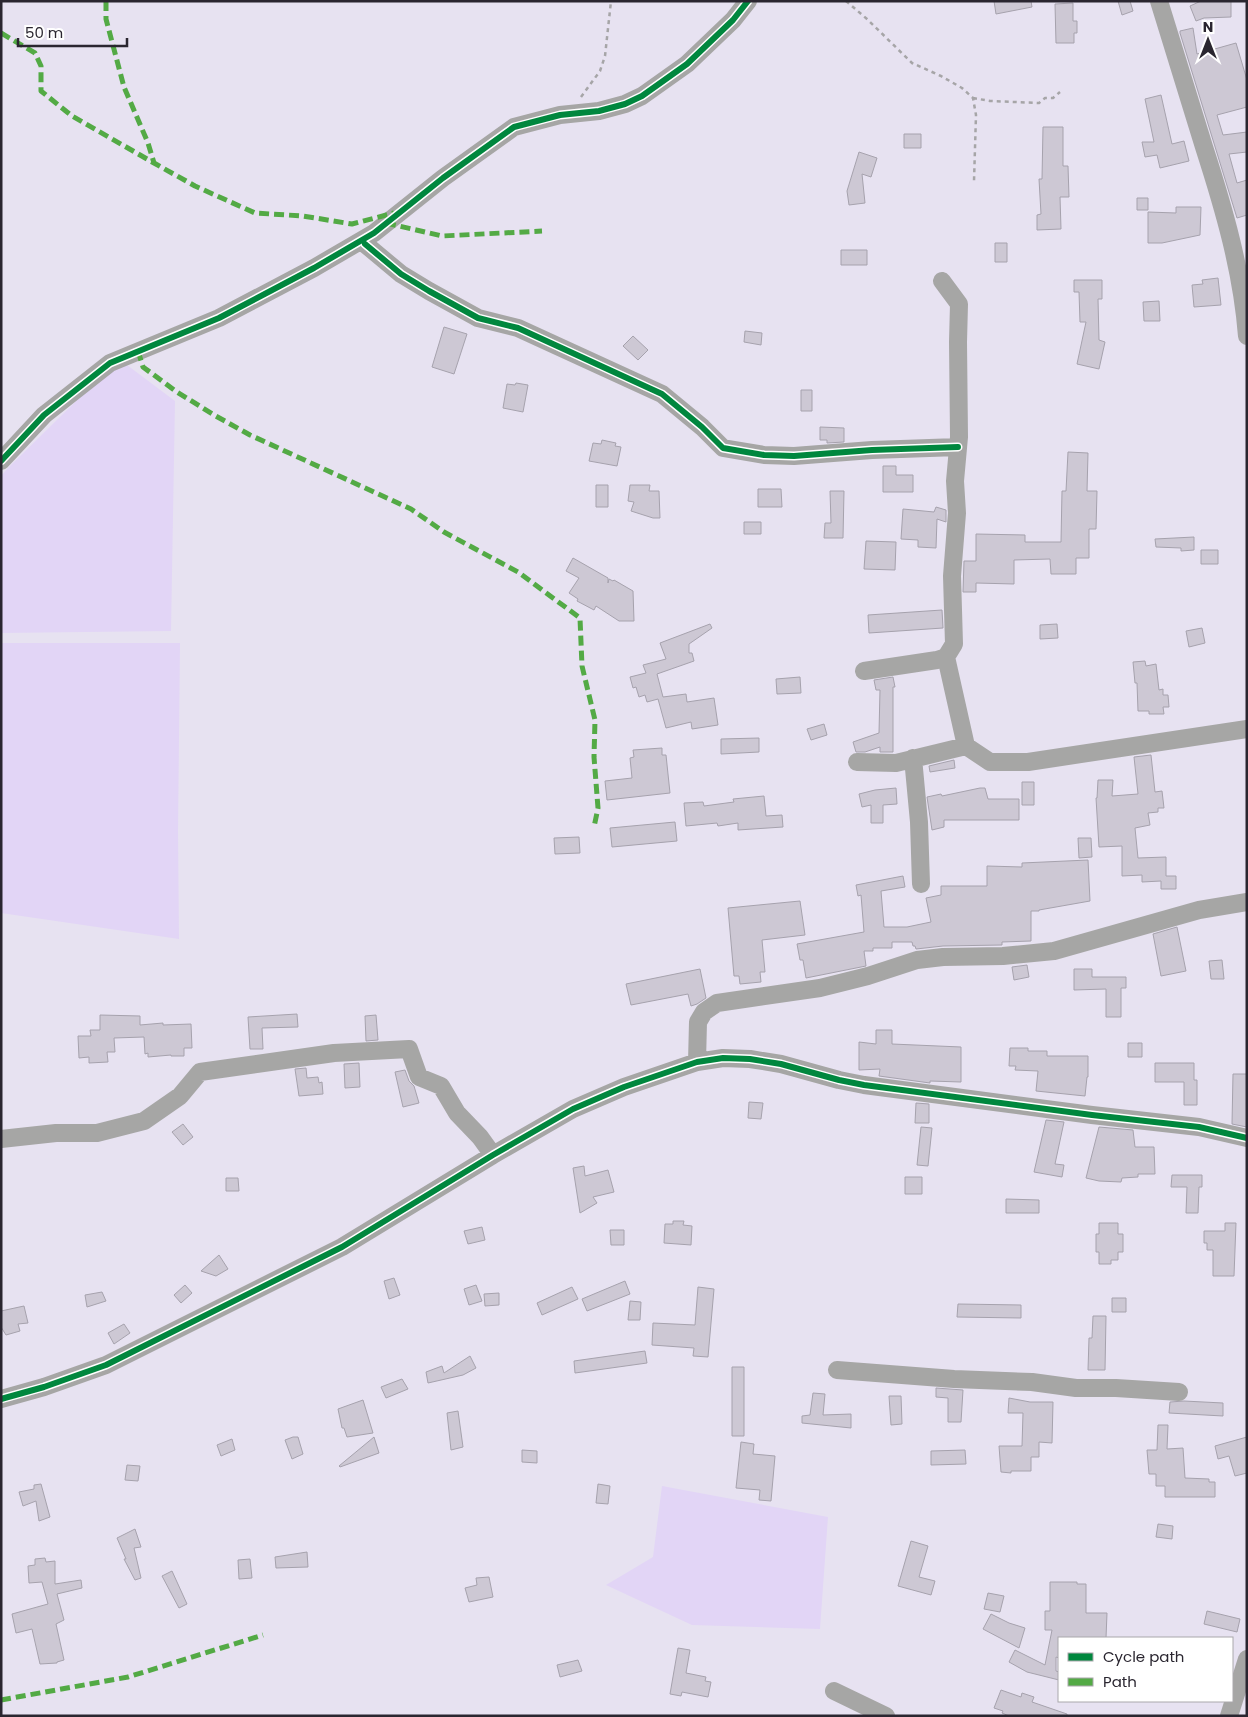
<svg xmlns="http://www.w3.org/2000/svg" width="1248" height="1717" font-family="Poppins,sans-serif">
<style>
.green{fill:#e2d5f6}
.building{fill:#cdc8d4;stroke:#a6a2ad}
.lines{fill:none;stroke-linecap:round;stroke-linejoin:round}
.path{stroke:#a6a5a7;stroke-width:2.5;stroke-dasharray:4 4;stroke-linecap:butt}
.minor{stroke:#a6a6a5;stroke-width:18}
.quiet{stroke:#53aa45;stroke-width:5;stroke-dasharray:10 5;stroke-linecap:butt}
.cycleway-casing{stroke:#fff;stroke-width:9}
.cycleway{stroke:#00873e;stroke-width:6}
</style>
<rect width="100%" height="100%" fill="#e7e2f1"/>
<!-- green -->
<path class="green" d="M119,359L175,401L171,631L1,633V476L8,468Z
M1,643H180L178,832L179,939L1,913Z
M662,1486L828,1517L820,1629L692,1625L606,1585L653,1557Z"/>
<!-- building -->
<path class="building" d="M994,1H1031L1032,7L996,14Z
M1118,1H1130L1133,11L1122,15Z
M1201,1H1231V17L1204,18L1196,21L1190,6Z
M1073,3V21H1077V33H1074V43H1056L1055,4Z
M1193,28L1197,54L1236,43L1247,80V107L1217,115L1223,135L1247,132V152L1229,154L1237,183L1247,180V215L1237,218L1180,33V31Z
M1161,95L1172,144L1184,141L1189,161L1160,168L1157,155L1145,157L1142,142H1154L1145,99Z
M1043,127H1063V166H1068L1069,197H1060L1061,229L1037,230V215L1041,214L1039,179H1042Z
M904,134H921V148H904Z
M859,152L877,158L871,177L862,174L865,203L849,205L847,191Z
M1137,198H1148V210H1137Z
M1176,207H1201L1200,235L1162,243H1148V212L1176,213Z
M995,243H1007V262H995Z
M841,250H867V265H841Z
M1218,278L1221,305L1194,307L1192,285L1203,284L1202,280Z
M1074,280H1102V299H1098L1099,340L1105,342L1099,369L1077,364L1086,322H1080L1079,292H1074Z
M1159,301L1160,321H1144L1143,302Z
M444,327L467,334L454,374L432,367Z
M745,331L762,333L761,345L744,342Z
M633,336L648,350L638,360L623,346Z
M516,383L528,385L523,412L503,408L507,384L515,385Z
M801,390H812V411H801Z
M820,427L844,428V442L827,443V440H820Z
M602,440L616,443L615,446L621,447L617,466L589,461L593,443L601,444Z
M1068,452L1088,453L1087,491H1097L1096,529H1089V558H1076V574H1051L1050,559L1014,560V584L976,583V592H963L964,561H976V534L1025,535V542H1061L1062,491H1066Z
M883,466H896V475H913V492H883Z
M596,485H608V507H596Z
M630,485H650L649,491H659L660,518H653L631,511L634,502L628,501Z
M758,489H781L782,507H758Z
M830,491H844L843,538H824L825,523H831Z
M936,507L946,510V522L937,519L936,548L918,547V540L901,539L903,509L934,512Z
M744,522H761V534H744Z
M1194,537V550L1181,551V548L1156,547L1155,539Z
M866,541L896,542L895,570L864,569Z
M1201,550H1218V564H1201Z
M573,558L608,578V583L609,579L613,581L614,580L633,591L634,621H619L596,606L594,610L577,601L578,599L569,593L579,578L566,571Z
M942,610L943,628L869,633L868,615Z
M710,624L712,628L689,644V653H692L694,661L657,674L663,697L686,694L687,702L714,698L718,725L692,729L691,722L666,728L658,699L647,702L645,695L639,697L636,687L633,688L630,677L646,673L643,665L666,659L660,643Z
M1057,624L1058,638L1040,639V625Z
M1202,628L1205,643L1189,647L1186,631Z
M1145,661L1146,666L1156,664L1159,690L1163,689V695H1168L1169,707H1163L1164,714H1149V711H1138L1137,683H1135L1133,662Z
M800,677L801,693L777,694L776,679Z
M893,677L895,687H893V752H880V747L865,752H856L853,742L879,733L880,690H876L874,680Z
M824,724L827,735L811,740L807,729Z
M759,738V752L721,754V739Z
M662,748V755H666L670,793L607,800L605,781L632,778L630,758L634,757L633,750Z
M1151,755L1155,792L1162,791L1164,808H1158V812L1148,813L1150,825L1135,828L1138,858L1166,857V876H1176V889H1161V881L1142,882V875L1122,876V846L1099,847L1096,798H1097L1098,780H1113L1112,796L1138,794L1134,757Z
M954,760L955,768L930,772L929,766Z
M1022,782H1034V805H1022Z
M896,788L897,804L883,805V823H871V805L862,807L859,794L875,790Z
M980,788H985L988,799H1019V820H944V827L932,830L927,797L941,794L942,796Z
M764,796L766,816L782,815L783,827L738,830V823L718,826L717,823L686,826L684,803L703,802L704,806L734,802L733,799Z
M675,822L677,841L612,847L610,828Z
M579,837L580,853L555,854L554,838Z
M1078,838H1091L1092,857L1079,858Z
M1088,860L1090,901L1039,910V911H1031V941L1002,942V945L943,946L916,949L915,946H913L912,942H892V948H873V951H864L866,966L806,978L803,960H800L797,944L864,932L861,895L858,896L856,885L903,876L905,887L881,891L884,927H907L931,922L926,898L941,895V886H987V866L1022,867V863Z
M800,901L805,935L762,940L765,972H760L761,982L740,984L739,976H734L728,908Z
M1177,927L1186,971L1161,976L1153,934Z
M1222,960L1224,979H1211L1209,961Z
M1027,965L1029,977L1014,980L1012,967Z
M700,969L706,998L697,1004L691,1006L688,994L631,1005L626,984Z
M1074,969H1092V977H1126V988H1121V1017H1106V989L1074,990Z
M297,1014L298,1027L262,1028L263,1049H250L248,1017Z
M100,1015L140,1016V1025L163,1023V1025L191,1024L192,1048H184V1056H171V1055L148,1057V1053L145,1054L144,1037L114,1038L115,1052H107L108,1062L89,1063V1057L79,1058L78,1036H91L90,1030H100Z
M376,1015L378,1040L366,1041L365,1016Z
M876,1030H892V1044L961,1047V1082L930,1081V1083L879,1076L880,1069L859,1070V1042L876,1044Z
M1128,1043H1142V1057H1128Z
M1010,1048H1028V1051H1047V1056H1088V1077H1087L1085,1096L1036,1091L1038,1071L1015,1070L1016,1066H1009Z
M359,1063L360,1087L345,1088L344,1064Z
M1155,1063H1194V1080H1197V1105H1184V1082H1155Z
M306,1068L307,1078L318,1077L319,1083L322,1082L323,1094L299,1096L295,1069Z
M405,1070L409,1081L414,1086L419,1103L403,1107L395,1072Z
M1233,1074H1247V1127L1232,1124Z
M749,1102L763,1103L761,1119L748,1118Z
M916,1103L929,1104V1123H915Z
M1046,1120L1064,1122L1055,1164L1064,1165L1062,1177L1034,1172Z
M183,1124L193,1137L183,1145L172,1132Z
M921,1127L932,1128L928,1166L917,1165Z
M1099,1127L1133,1130L1135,1147H1154L1155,1174H1138V1177L1122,1178L1121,1182L1099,1181L1086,1178Z
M584,1166L585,1176L608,1170L614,1192L593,1197L597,1203L580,1213L573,1168Z
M1172,1175H1202V1187H1199L1198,1213H1186L1187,1187H1171Z
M905,1177H922V1194H905Z
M226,1178H238L239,1191H226Z
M1006,1199L1039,1200V1213H1006Z
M673,1221H684L683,1225L692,1226L691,1245L664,1243L665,1224H673Z
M1099,1223H1118V1234H1123V1252H1118V1260H1111V1264H1099V1252H1096V1234H1099Z
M1225,1223H1236L1234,1276H1213V1250H1207V1243H1204V1231H1225Z
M482,1227L485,1240L468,1244L464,1231Z
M610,1230H624V1245H611Z
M219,1255L228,1269L216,1276L201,1271Z
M394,1278L400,1295L389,1299L384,1281Z
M625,1281L630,1294L587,1311L582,1299Z
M185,1285L192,1293L181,1303L174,1295Z
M476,1285L482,1301L469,1305L464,1289Z
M572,1287L578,1299L542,1315L537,1303Z
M698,1287L714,1289L708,1357L693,1356L694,1348L652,1345L653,1323L695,1325Z
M102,1292L106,1301L87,1307L85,1295Z
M499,1293V1305L485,1306L484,1294Z
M1112,1298H1126V1312H1112Z
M630,1301L641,1302L640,1320H628Z
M958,1304L1021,1305V1318L957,1317Z
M24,1306L28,1323L18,1324L20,1331L6,1335L1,1327V1311Z
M1093,1316H1106L1105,1370H1088L1089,1338H1092Z
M124,1324L130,1333L114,1344L108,1333Z
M645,1351L647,1363L575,1373L574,1361Z
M470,1356L476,1368L463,1375L428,1383L426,1372L442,1366L444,1373Z
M732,1367H744V1436H732Z
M402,1379L408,1389L386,1398L381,1387Z
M936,1388L963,1390L961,1422H948V1398L936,1397Z
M813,1393L825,1394L823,1415L851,1414V1428L802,1423V1416L810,1415Z
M889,1396H901L902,1424L891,1425Z
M1009,1398L1030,1402H1053L1052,1443L1039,1442V1457H1031V1471H1011V1473L1001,1472L999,1446H1022L1023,1413H1008Z
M363,1400L373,1433L347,1437L344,1428H342L338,1409Z
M1184,1401L1223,1403V1416L1169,1413L1170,1402Z
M458,1411L463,1447L451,1450L447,1413Z
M1158,1425H1168L1167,1449L1183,1448L1185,1478L1209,1479V1482H1215V1497H1165V1486H1156V1474H1149L1147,1450H1157Z
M293,1437H298L303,1454L292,1459L285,1440Z
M374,1437L379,1453L340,1467L339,1466Z
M1247,1437V1473L1235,1476L1229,1456L1218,1459L1215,1446Z
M232,1439L235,1450L221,1456L217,1445Z
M741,1442L754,1444L753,1454L775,1456L771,1501L759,1500L760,1490L736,1488Z
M522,1450L537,1451V1463L522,1462Z
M965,1450L966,1464L931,1465V1451Z
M127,1465L140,1466L138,1481L125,1480Z
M41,1484L50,1517L39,1521L36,1501L23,1506L19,1492L34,1489V1485Z
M598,1484L610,1486L608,1504L596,1503Z
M1158,1524L1173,1526L1172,1539L1156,1537Z
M135,1529L141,1547L134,1548L141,1578L135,1580L124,1559H126L117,1538Z
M911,1541L928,1546L919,1577L935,1581L931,1595L898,1586Z
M307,1552L308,1567L276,1568L275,1557Z
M45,1558L46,1562L55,1561V1584L81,1580L82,1588L57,1594L64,1620L56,1624L64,1660L57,1662V1663L40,1664L32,1629L16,1633L12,1614L48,1604L42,1582L29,1583L28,1566L35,1565V1559Z
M250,1559L252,1578L239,1579L238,1560Z
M172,1571L187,1604L179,1608L162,1576Z
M489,1577L493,1597L469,1602L465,1588L477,1585L476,1578Z
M1050,1582H1077V1584H1086V1613H1107L1106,1638H1059V1658L1056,1657V1671L1059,1672V1680L1027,1672L1009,1662L1015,1650L1045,1665L1052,1630H1045V1611H1050Z
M988,1593L1004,1596L1000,1612L984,1609Z
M1207,1611L1240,1619L1237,1632L1204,1624Z
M991,1614L1009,1623L1025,1628L1019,1648L983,1629Z
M678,1648L690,1650L686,1673L706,1677L705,1681L711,1682L708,1697L682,1692L681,1696L670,1694Z
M578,1660L582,1671L560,1677L557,1665Z
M1001,1690L1021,1697L1022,1693L1034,1697L1032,1702L1067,1714V1716H1009L1002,1713L1003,1711L994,1708Z"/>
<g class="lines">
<!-- path -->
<path class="path" d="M846,1L867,19L912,63L941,76L962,88L973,98L976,115L974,181
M581,97L600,71L605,56L611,1
M973,98L990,101L1039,103L1045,98H1053L1060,92"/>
<!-- minor -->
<path class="minor" d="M1159,1C1174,50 1189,98 1204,147C1224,209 1242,271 1247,336
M365,244L401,274L429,291L478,318L518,328L662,394L702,427L723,448L764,455L794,456L872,450L958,447
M1,461L44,415L110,363L219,318L314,268L374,233L443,178L514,127L560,115L599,111L625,104L642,96L687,64L733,20L748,1
M946,657L966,746L990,762H1028L1247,729
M864,671L937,660L946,657L954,644L952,576L957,513L955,481L959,437L958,342L959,304L942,281
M913,758L919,822L921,884
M857,762L896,763L966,746
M697,1062L698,1022L704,1012L717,1003L820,988L868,976L917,960L943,957L1003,956L1054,951L1199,910L1247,902
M1,1139L56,1133H97L144,1121L180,1096L200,1072L334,1053L409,1049L419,1077L441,1086L457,1113L480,1137L493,1155
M837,1370L954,1379L1032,1382L1076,1388H1116L1179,1392
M1,1399L44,1387L106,1365L342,1247L493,1155L573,1109L624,1087L697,1062L723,1058L750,1059L781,1064L839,1080L864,1085L1092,1115L1199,1127L1247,1138
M834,1691L886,1716
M1229,1716L1247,1659"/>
<!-- quiet -->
<path class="quiet" d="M106,1V19L124,87L148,143L154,163
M1,33L35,53L41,66V91L72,116L154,163L195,186L255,213L303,216L352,224L394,213
M386,223L442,236L542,231
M138,351L143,367L177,392L214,415L250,435L411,509L444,532L518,572L580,618L582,666L595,720L594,757L598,808L594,827
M1,1700L128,1677L263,1635"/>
<defs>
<path id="cycleway" d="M365,244L401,274L429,291L478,318L518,328L662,394L702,427L723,448L764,455L794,456L872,450L958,447
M1,461L44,415L110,363L219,318L314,268L374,233L443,178L514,127L560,115L599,111L625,104L642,96L687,64L733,20L748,1
M1,1399L44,1387L106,1365L342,1247L493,1155L573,1109L624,1087L697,1062L723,1058L750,1059L781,1064L839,1080L864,1085L1092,1115L1199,1127L1247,1138"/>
</defs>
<!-- cycleway casing -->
<use href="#cycleway" class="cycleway-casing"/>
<!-- cycleway -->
<use href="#cycleway" class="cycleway"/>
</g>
<!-- border -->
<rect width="1248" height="1717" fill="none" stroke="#2a2630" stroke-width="5"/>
<!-- legend -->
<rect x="1058" y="1637" width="175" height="65" fill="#ffffff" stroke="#aaa8ac"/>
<rect x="1068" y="1653" width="25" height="8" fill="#00873e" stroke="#aaa8ac"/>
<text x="1103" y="1662" font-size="15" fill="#2a2630">Cycle path</text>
<rect x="1068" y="1678" width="25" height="8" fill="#53aa45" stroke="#aaa8ac"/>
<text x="1103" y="1687" font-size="15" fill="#2a2630">Path</text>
<!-- north arrow -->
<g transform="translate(1208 40)" stroke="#ffffff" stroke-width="4" paint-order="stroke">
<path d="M0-4L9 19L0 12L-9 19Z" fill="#2a2630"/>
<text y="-8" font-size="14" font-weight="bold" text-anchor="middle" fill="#2a2630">N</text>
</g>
<!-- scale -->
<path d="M18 38v8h109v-8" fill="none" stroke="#2a2630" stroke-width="2.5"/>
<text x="25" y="38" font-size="15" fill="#2a2630" stroke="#ffffff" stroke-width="4" paint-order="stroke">50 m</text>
</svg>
